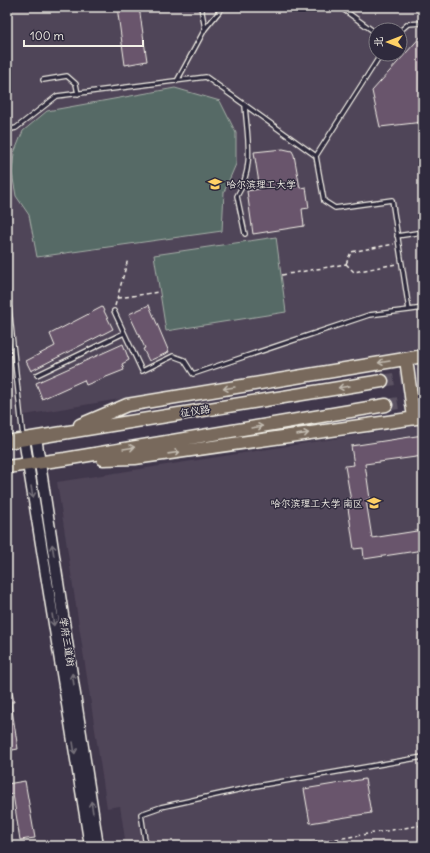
<svg xmlns="http://www.w3.org/2000/svg" width="430" height="853" font-family="Delius,'LXGW WenKai TC',sans-serif">
<style>
.built{fill:#4f4458;fill-rule:evenodd}
.green{fill:#566b66;stroke:#a5aea7}
.building{fill:#69556c;stroke:#f4f1e8}
.lines{fill:none;stroke-linecap:round;stroke-linejoin:round}
.primary-tunnel{stroke:#5b5363;stroke-width:12;stroke-dasharray:12 6;stroke-linecap:butt}
.service-casing{stroke:#f4f1e8;stroke-width:6}
.secondary-casing{stroke:#f4f1e8;stroke-width:13}
.primary-casing{stroke:#f4f1e8;stroke-width:15}
.path{stroke:#f4f1e8;stroke-width:1.5;stroke-dasharray:4 3;stroke-linecap:butt}
.service{stroke:#2f2a3d;stroke-width:3.5}
.secondary{stroke:#2f2a3d;stroke-width:10}
.primary{stroke:#78695c;stroke-width:12}
.oneway{stroke:#c2bbb0}
.oneway2{stroke:#747079}
.labels{text-anchor:middle;dominant-baseline:central;stroke-width:3;stroke-linejoin:round;paint-order:stroke}
.poi-label{font-size:10px;fill:#f4f1e8;stroke:#2f2a3d;text-anchor:start}
.street-label{font-size:10px;fill:#f4f1e8;stroke:#2f2a3d}
</style>
<rect width="100%" height="100%" fill="#40374b"/>
<filter id="ink" filterUnits="userSpaceOnUse"><feTurbulence type="fractalNoise" baseFrequency=".025" numOctaves="2"/><feDisplacementMap in="SourceGraphic" scale="8" xChannelSelector="R" yChannelSelector="G"/><feConvolveMatrix kernelMatrix="1 2 1 2 8 2 1 2 1" color-interpolation-filters="sRGB"/></filter>
<g filter="url(#ink)">
<!-- built -->
<path class="built" d="M7,7H423V348L7,418ZM376,30H400V54H376Z
M423,425V846H126L120,806L107,808L57,482Z"/>
<!-- green -->
<path class="green" d="M175,88L220,101L236,133V164L224,192L222,231L37,257L29,215L16,196L12,173L14,153L23,131L47,111Z
M276,237L286,312L166,331L154,255Z"/>
<!-- building -->
<path class="building" d="M117,7H139L147,61L125,65Z
M423,34V122L380,127L372,91Z
M283,149L292,151L294,155L300,188L306,187L309,208L302,209L304,226L253,234L247,191L260,189L254,152Z
M149,305L169,352L149,361L143,349L145,348L129,314Z
M102,307L113,329L31,371L26,361L55,346L50,334Z
M123,344L129,360L122,364L124,370L86,385L84,380L42,399L36,383Z
M423,435V456L365,464L370,499L366,500L372,538L423,530V550L364,559L363,548L354,549L348,508L352,507L345,466L354,465L351,446Z
M7,683H10L14,702H7Z
M11,703L18,749L7,751V704Z
M365,779L371,813L310,823L304,789Z
M25,781L35,838L20,840L13,794L7,795V784Z"/>
<g class="lines">
<!-- primary-tunnel -->
<path class="primary-tunnel" d="M382,381L423,374
M386,405L423,399"/>
<defs>
<path id="service" d="M201,7L205,29
M340,7L376,33
M400,31L408,24L423,23
M43,80L67,76L76,84L78,94
M177,81L205,29L223,7
M245,105C247,137 255,167 237,196L245,234
M7,130L16,128L57,96L206,77L316,156L324,201L335,208L392,200L409,310L369,315L193,374L184,360L173,356L142,371L114,311
M316,156L381,54
M397,236L423,232
M7,288L23,438
M409,310L423,308
M37,375L124,333
M146,846L141,814L161,807L256,786L423,757"/>
<path id="secondary" d="M36,437L98,846
M24,439L90,846"/>
<path id="primary" d="M406,359L414,418
M80,425L127,405L423,356
M7,442L382,381
M103,459L135,458L423,417
M7,467L65,459L386,405"/>
</defs>
<!-- service casing -->
<use href="#service" class="service-casing"/>
<!-- secondary casing -->
<use href="#secondary" class="secondary-casing"/>
<!-- primary casing -->
<use href="#primary" class="primary-casing"/>
<!-- path -->
<path class="path" d="M346,264L351,252L394,244
M346,264L354,272L396,264
M282,275L346,264
M118,298L159,292
M115,306L128,259
M294,846L423,825"/>
<!-- service -->
<use href="#service" class="service"/>
<!-- secondary -->
<use href="#secondary" class="secondary"/>
<!-- primary -->
<use href="#primary" class="primary"/>
</g>
<!-- one-way arrows -->
<defs><path id="oneway-shaft" d="M-6 0H5M1.5-3L5.5 0L1.5 3" fill="none" stroke-width="1.6" stroke-linecap="round" stroke-linejoin="round"/></defs>
<g class="oneway">
<use href="#oneway-shaft" transform="translate(384 362) rotate(171)"/>
<use href="#oneway-shaft" transform="translate(344 387) rotate(171)"/>
<use href="#oneway-shaft" transform="translate(229 388) rotate(171)"/>
<use href="#oneway-shaft" transform="translate(257 427) rotate(-9)"/>
<use href="#oneway-shaft" transform="translate(303 434) rotate(-8)"/>
<use href="#oneway-shaft" transform="translate(129 448) rotate(-9)"/>
<use href="#oneway-shaft" transform="translate(174 453) rotate(-8)"/>
</g>
<g class="oneway2">
<use href="#oneway-shaft" transform="translate(32 492) rotate(81)"/>
<use href="#oneway-shaft" transform="translate(53 550) rotate(-99)"/>
<use href="#oneway-shaft" transform="translate(53 620) rotate(81)"/>
<use href="#oneway-shaft" transform="translate(73 679) rotate(-99)"/>
<use href="#oneway-shaft" transform="translate(74 748) rotate(81)"/>
<use href="#oneway-shaft" transform="translate(92 807) rotate(-99)"/>
</g>
</g>
<!-- icons -->
<defs>
<symbol id="university-bare" viewBox="-9 -9 18 18"><path d="M0-5L7-2L0 1L-7-2ZM-4 1L0 2.5L4 1V4Q0 6-4 4Z" fill="#ffd166" stroke="#2f2a3d" stroke-width="2.5" paint-order="stroke"/></symbol>
</defs>
<g fill-rule="evenodd">
<use href="#university-bare" x="205" y="174" width="20" height="20"/>
<use href="#university-bare" x="364" y="493" width="20" height="20"/>
</g>
<g class="labels">
<!-- poi labels -->
<g class="poi-label">
<text x="226" y="184">哈尔滨理工大学</text>
<text x="363" y="503" text-anchor="end">哈尔滨理工大学 南区</text>
</g>
<!-- street labels -->
<g class="street-label">
<text transform="translate(195 411) rotate(-9)">征仪路</text>
<text transform="translate(67 642) rotate(81)">学府三道街</text>
</g>
</g>
<!-- margin -->
<rect width="430" height="853" fill="none" stroke="#2f2a3d" stroke-width="24"/>
<rect x="12" y="12" width="406" height="829" fill="none" stroke="#f4f1e8" stroke-width="1.5" filter="url(#ink)"/>
<!-- north arrow -->
<g transform="translate(388 42) rotate(270)"><circle r="19" fill="#2f2a3d" stroke="#7e7a81"/>
<path d="M0-3L7 15L0 10L-7 15Z" fill="#ffd166"/>
<text y="-6" font-size="11" font-weight="bold" text-anchor="middle" fill="#f4f1e8">北</text>
</g>
<!-- scale -->
<path d="M24 40v6h119v-6" fill="none" stroke="#f4f1e8" stroke-width="2"/>
<text x="30" y="40" font-size="12" fill="#f4f1e8" stroke="#2f2a3d" stroke-width="3" paint-order="stroke">100 m</text>
</svg>
